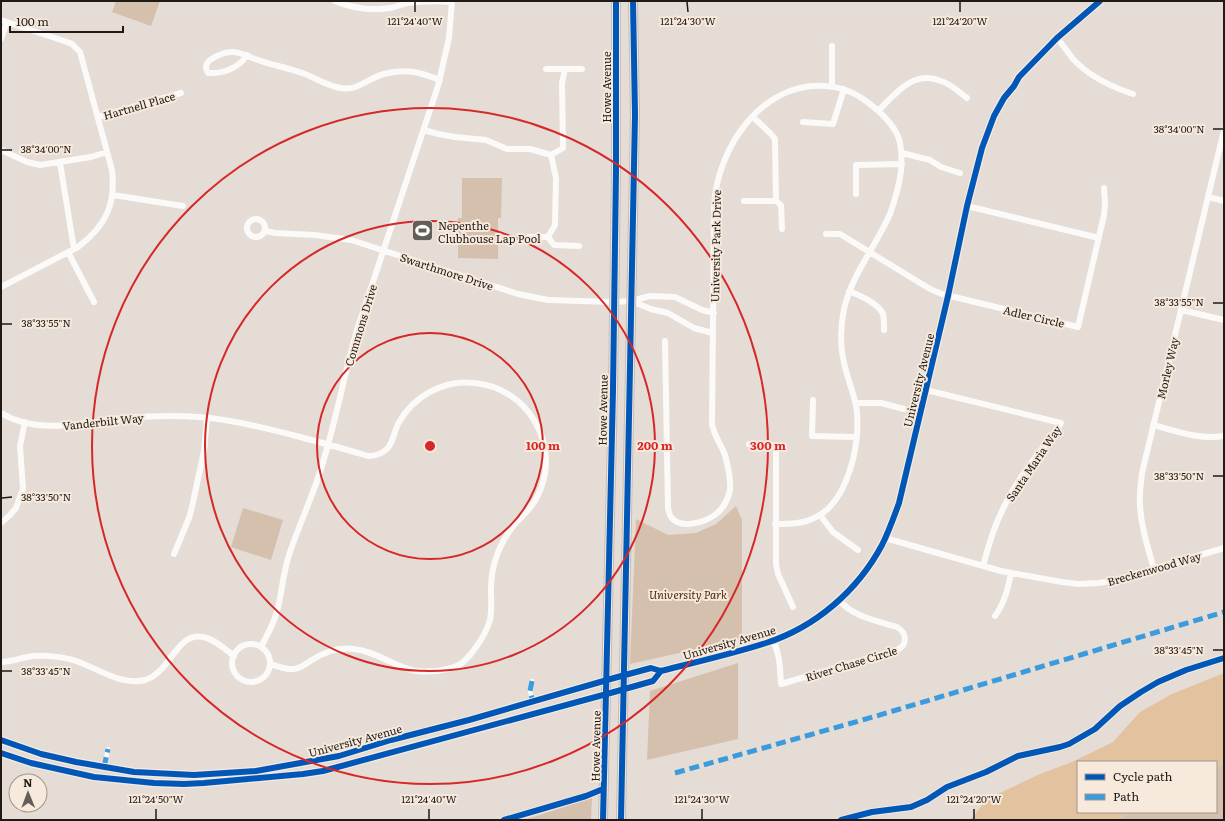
<svg xmlns="http://www.w3.org/2000/svg" width="1225" height="821" font-family="Literata,serif">
<style>
.green{fill:#d5c0ad}
.water{fill:#e3c2a0}
.lines{fill:none;stroke-linecap:round;stroke-linejoin:round}
.pedestrian{stroke:#fbfaf9;stroke-width:4.5}
.minor{stroke:#fbfaf9;stroke-width:6}
.tertiary{stroke:#fbfaf9;stroke-width:8}
.primary{stroke:#c3beba;stroke-width:10}
.quiet{stroke:#3c9bdf;stroke-width:5;stroke-dasharray:10 5;stroke-linecap:butt}
.cycleway-casing{stroke:#f7e9dc;stroke-width:8}
.cycleway{stroke:#0057b8;stroke-width:6}
.ticks{fill:none;stroke:#1f1a16;stroke-width:1.5}
.ring{fill:none;stroke:#d62828;stroke-width:2}
.labels{text-anchor:middle;dominant-baseline:central;stroke-width:4;stroke-linejoin:round;paint-order:stroke}
.street-label{font-size:11px;fill:#1f1a16;stroke:#f7e9dc}
.poi-label{font-size:11px;fill:#1f1a16;stroke:#f7e9dc;text-anchor:start}
.park-label{font-size:11px;font-style:italic;fill:#472a05;stroke:#f7e9dc}
.ticks-label{font-size:10px;text-anchor:middle;fill:#1f1a16;stroke:#f7e9dc;stroke-width:4;stroke-linejoin:round;paint-order:stroke}
.centre{fill:#d62828;stroke:#f7e9dc;stroke-width:2}
.ring-label{font-size:12px;text-anchor:middle;font-weight:bold;fill:#d62828;stroke:#f7e9dc;stroke-width:4;stroke-linejoin:round;paint-order:stroke}
</style>
<rect width="100%" height="100%" fill="#e4dcd5"/>
<!-- green -->
<path class="green" d="M116,1H160L151,26L112,12Z
M462,178H502L501,218H498V259L458,258V218H462Z
M736,506L742,520V639L630,664L636,519L668,535L696,533L716,524Z
M243,508L283,520L271,560L231,547Z
M738,663V739L647,760L650,691Z
M1224,763V820H1116L1132,812H1216V768Z
M592,798L591,820H524Z"/>
<!-- water -->
<path class="water" d="M1224,673V763L1216,768V762H1078V812H1132L1116,820H970L987,799L1040,774L1072,762L1113,742L1140,712L1172,694Z"/>
<g class="lines">
<!-- pedestrian -->
<path class="pedestrian" d="M532,681L530,691L533,702
M104,767L108,749"/>
<!-- minor -->
<path class="minor" d="M335,1C351,8 372,11 390,8C396,7 402,4 408,3C423,1 438,1 452,2
M1,20L67,42L72,44L80,52L112,170C116,204 106,226 78,247L1,287
M1057,38C1063,45 1068,53 1074,60C1090,77 1112,87 1133,94
M1,39L7,22
M832,46V86
M247,55C239,68 223,74 208,73C205,68 205,64 210,60C216,56 224,52 232,52C241,52 247,56 255,59C271,65 289,68 305,74C315,78 325,84 336,87C358,93 365,79 384,74C406,68 419,72 440,80
M546,69H582
M878,111C895,94 914,69 941,81C951,84 959,92 967,98
M98,117L181,93
M753,117L771,134L775,139L776,201
M803,122L833,124L844,89
M424,130L438,134L455,137L486,140L507,149H530L551,155L556,178L555,225L548,237H529
M1,150L27,162L40,165L91,157L107,152
M902,153L930,160L941,167L960,173
M551,155L563,148L562,83L565,69
M60,163L74,249
M856,194V165L902,164
M113,195L183,206
M1208,197L1224,201
M744,201H776L781,205L782,229
M967,206L1099,238
M247 228a9 9 0 1 1 18 0a9 9 0 1 1-18 0Z
M265,231L275,233L315,235L351,240L518,294L548,300L614,302L631,301L650,296L675,297L702,310L714,313
M826,234H840L930,289L942,294L1078,327L1104,215L1105,203L1104,188
M548,237L554,245L579,246
M68,252L94,302
M849,291C860,296 878,303 883,314C884,319 884,325 884,330
M631,301L651,309L668,313L694,328L713,333
M1181,310L1224,320
M665,341L668,508C669,511 669,515 671,517C680,530 706,522 716,514C724,508 728,499 730,490C731,480 727,459 723,450C718,440 715,437 712,425L714,206C717,149 761,81 826,86C839,87 852,91 863,99C876,108 891,121 898,136C902,147 902,159 901,171C899,186 895,200 890,214C876,246 852,274 844,309C840,328 840,348 845,367C848,379 853,392 856,405C862,439 849,503 814,518C802,524 789,524 775,524
M926,390L1061,423C1043,449 1020,474 1006,503C995,523 989,544 983,566
M813,400L812,436L857,437
M855,403H881L904,409
M1,413C38,435 83,423 123,418C148,416 174,415 199,417C234,420 267,428 300,437C323,443 345,449 368,456C375,456 381,454 387,449C393,443 394,432 398,424C413,396 444,379 475,383C528,388 561,445 539,493C534,506 523,515 514,525C507,534 501,544 497,555C493,566 491,577 491,589C491,599 492,609 490,620C487,630 482,639 476,647C472,653 468,658 462,663C455,668 445,670 436,671C429,671 423,672 416,671C394,667 376,651 354,649C339,647 324,652 312,660C306,663 301,669 293,669C286,670 277,666 270,664
M1153,425C1176,431 1200,440 1223,436
M749,444L776,446V564L778,574L793,607
M820,515L833,532L858,550
M1,523L10,515L16,508L23,489L20,446L25,422
M885,538L1001,571L1062,582L1078,584L1099,583L1116,580L1224,548
M174,554L189,518L192,507L204,451L207,418
M1154,569C1148,548 1141,527 1140,505C1139,494 1141,484 1142,473L1224,130
M995,616C1005,602 1008,588 1011,573
M773,641C780,654 780,669 781,684L897,650C908,645 907,633 897,627C877,621 853,617 839,600
M232 663a19 19 0 1 1 38 0a19 19 0 1 1-38 0Z
M261,647C267,635 274,624 277,611C282,593 283,573 289,555C298,528 310,502 319,475C335,427 343,378 357,330L438,86L449,38L452,1
M1,662C12,662 23,657 34,656C45,655 65,657 76,661C97,668 121,686 145,680C171,672 177,631 203,637C214,639 225,649 234,656"/>
<!-- tertiary -->
<path class="tertiary" d="M1,740L41,754L76,762L134,772L194,775L256,771L339,756L391,740L469,720L614,678L651,668L661,671C696,662 732,654 766,643C816,627 858,590 882,545C889,531 894,517 899,503L948,296L967,206L982,148L994,116L1004,98L1014,86L1019,77L1057,38L1100,1
M1,753L31,763L94,777L154,783L184,784L204,783L303,774L323,771L614,692L653,681L661,671"/>
<!-- primary -->
<path class="primary" d="M603,820L613,390L616,171V1
M621,820L635,115L633,1"/>
<!-- quiet -->
<path class="quiet" d="M532,681L530,691L533,702
M104,767L108,749
M675,773L873,717L1224,612"/>
<defs>
<path id="cycleway" d="M1,740L41,754L76,762L134,772L194,775L256,771L339,756L391,740L469,720L614,678L651,668L661,671C696,662 732,654 766,643C816,627 858,590 882,545C889,531 894,517 899,503L948,296L967,206L982,148L994,116L1004,98L1014,86L1019,77L1057,38L1100,1
M1,753L31,763L94,777L154,783L184,784L204,783L303,774L323,771L614,692L653,681L661,671
M504,820L586,796L603,789
M603,820L613,390L616,171V1
M621,820L635,115L633,1
M841,820L872,812L911,807L927,800L947,787L986,772L1018,756L1060,747L1069,744L1095,729L1120,706L1141,692L1158,682L1186,670L1224,658"/>
</defs>
<!-- cycleway casing -->
<use href="#cycleway" class="cycleway-casing"/>
<!-- cycleway -->
<use href="#cycleway" class="cycleway"/>
</g>
<!-- ticks -->
<path class="ticks" d="M415,2V12M687,2L688,12M960,2V12M1213,129H1223M2,150H12M1213,303H1223M2,324H12M1213,476H1223M2,498L12,497M1213,650H1223M2,671H12M156,809V819M429,809V819M702,809V819M974,809V819"/>
<!-- distance rings -->
<g class="ring">
<circle cx="430" cy="446" r="113"/>
<circle cx="430" cy="446" r="225"/>
<circle cx="430" cy="446" r="338"/>
</g>
<!-- icons -->
<defs>
<symbol id="stadium-square" viewBox="-11 -11 22 22"><rect x="-9" y="-9" width="18" height="18" rx="4" fill="#645e59" stroke="#f7e9dc"/><path d="M0-5a6.5 5 0 1 0 0 10a6.5 5 0 1 0 0-10ZM-3.5-1.8h7v3.6h-7Z" fill="#fff"/></symbol>
</defs>
<g fill-rule="evenodd">
<use href="#stadium-square" x="410" y="218" width="25" height="25"/>
</g>
<g class="labels">
<!-- street labels -->
<g class="street-label">
<text transform="translate(606 87) rotate(-90)">Howe Avenue</text>
<text transform="translate(139 105) rotate(-16)">Hartnell Place</text>
<text transform="translate(715 246) rotate(-89)">University Park Drive</text>
<text transform="translate(447 271) rotate(18)">Swarthmore Drive</text>
<text transform="translate(1034 316) rotate(13)">Adler Circle</text>
<text transform="translate(360 325) rotate(-73)">Commons Drive</text>
<text transform="translate(1167 368) rotate(-77)">Morley Way</text>
<text transform="translate(918 380) rotate(-76)">University Avenue</text>
<text transform="translate(602 410) rotate(-89)">Howe Avenue</text>
<text transform="translate(103 421) rotate(-6)">Vanderbilt Way</text>
<text transform="translate(1033 463) rotate(-56)">Santa Maria Way</text>
<text transform="translate(1154 568) rotate(-16)">Breckenwood Way</text>
<text transform="translate(729 642) rotate(-16)">University Avenue</text>
<text transform="translate(851 663) rotate(-17)">River Chase Circle</text>
<text transform="translate(355 740) rotate(-15)">University Avenue</text>
<text transform="translate(595 746) rotate(-89)">Howe Avenue</text>
</g>
<!-- poi labels -->
<g class="poi-label">
<text x="438" y="225">Nepenthe<tspan x="438" dy="13">Clubhouse Lap Pool</tspan></text>
</g>
<!-- park labels -->
<g class="park-label">
<text x="688" y="594">University Park</text>
</g>
</g>
<g class="ticks-label">
<text x="415" y="25">121°24'40"W</text>
<text x="688" y="25">121°24'30"W</text>
<text x="960" y="25">121°24'20"W</text>
<text x="1179" y="133">38°34'00"N</text>
<text x="46" y="153">38°34'00"N</text>
<text x="1179" y="306">38°33'55"N</text>
<text x="46" y="327">38°33'55"N</text>
<text x="1179" y="480">38°33'50"N</text>
<text x="46" y="501">38°33'50"N</text>
<text x="1179" y="654">38°33'45"N</text>
<text x="46" y="675">38°33'45"N</text>
<text x="156" y="803">121°24'50"W</text>
<text x="429" y="803">121°24'40"W</text>
<text x="702" y="803">121°24'30"W</text>
<text x="974" y="803">121°24'20"W</text>
</g>
<circle cx="430" cy="446" r="6" class="centre"/>
<g class="ring-label">
<text x="543" y="450">100 m</text>
<text x="655" y="450">200 m</text>
<text x="768" y="450">300 m</text>
</g>
<!-- border -->
<rect width="1225" height="821" fill="none" stroke="#1f1a16" stroke-width="4"/>
<!-- legend -->
<rect x="1077" y="761" width="140" height="52" fill="#f7e9dc" stroke="#a1968d"/>
<rect x="1085" y="774" width="20" height="6" fill="#0057b8" stroke="#a1968d"/>
<text x="1113" y="781" font-size="12" fill="#1f1a16">Cycle path</text>
<rect x="1085" y="794" width="20" height="6" fill="#3c9bdf" stroke="#a1968d"/>
<text x="1113" y="801" font-size="12" fill="#1f1a16">Path</text>
<!-- north arrow -->
<g transform="translate(28 793) rotate(359)"><circle r="19" fill="#f7e9dc" stroke="#a1968d"/>
<path d="M0-3L7 15L0 10L-7 15Z" fill="#645e59"/>
<text y="-6" font-size="11" font-weight="bold" text-anchor="middle" fill="#1f1a16">N</text>
</g>
<!-- scale -->
<path d="M10 26v6h113v-6" fill="none" stroke="#1f1a16" stroke-width="2"/>
<text x="16" y="26" font-size="12" fill="#1f1a16" stroke="#f7e9dc" stroke-width="3" paint-order="stroke">100 m</text>
</svg>
